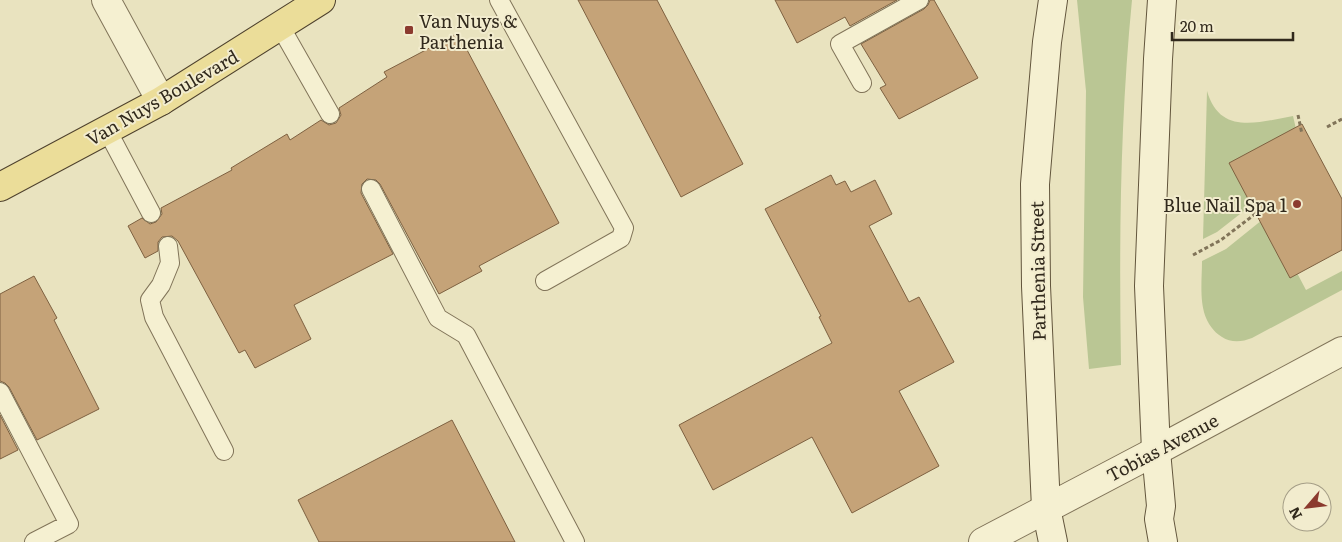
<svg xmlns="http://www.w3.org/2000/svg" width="1342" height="542" font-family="Literata,serif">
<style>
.green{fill:#bac694}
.building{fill:#c5a378;stroke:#7e6141}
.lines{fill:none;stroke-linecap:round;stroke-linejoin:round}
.service-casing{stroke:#817459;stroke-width:20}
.minor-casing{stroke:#817459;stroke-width:30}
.tertiary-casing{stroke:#817459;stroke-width:30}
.secondary-casing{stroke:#62553c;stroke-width:30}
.primary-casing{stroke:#4e412d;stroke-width:30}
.path{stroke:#817459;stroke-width:3;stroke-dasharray:4 2.5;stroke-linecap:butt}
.service{stroke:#f5f0d1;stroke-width:18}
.minor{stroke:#f5f0d1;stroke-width:28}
.tertiary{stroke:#f5f0d1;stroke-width:28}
.secondary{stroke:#f5f0d1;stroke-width:28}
.primary{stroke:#ebdd99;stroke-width:28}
.poi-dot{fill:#8b3a2e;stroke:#f2ecce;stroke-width:2}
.labels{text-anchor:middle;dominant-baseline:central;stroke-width:4;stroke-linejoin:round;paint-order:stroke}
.poi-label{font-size:18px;fill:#31291c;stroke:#f2ecce;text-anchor:start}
.street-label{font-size:18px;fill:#31291c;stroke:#f2ecce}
</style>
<rect width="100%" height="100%" fill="#e9e3bf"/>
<!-- green -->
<path class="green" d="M1077,0H1132C1120,122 1119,242 1121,365L1089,369L1083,297L1086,91Z
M1207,91C1220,136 1259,122 1293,116L1297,133L1258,200L1217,232L1203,239Z
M1267,216L1306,290L1342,271V290L1252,338C1242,342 1231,343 1222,337C1196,320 1202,288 1202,261L1226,249Z"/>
<!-- building -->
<path class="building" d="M578,0H657L743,164L681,197Z
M775,0H897L850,26L845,17L797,43Z
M930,0H934L978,78L899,119L880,88L886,85L861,44L924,9L928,5Z
M458,33L559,223L479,266L482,271L439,294L380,184L376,180L367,179L362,184L361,193L393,254L294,305L311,339L255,368L245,350L239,353L178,241L172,236L162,237L158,242V251L145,258L128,226L142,218L150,224L156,222L162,214L161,208L232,170L231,168L287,134L290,140L321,120L329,125L336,123L341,115L339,108L387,77L384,72Z
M1302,124L1342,199V250L1290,278L1229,163Z
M831,175L836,185L845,181L851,192L875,180L892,214L869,226L909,302L919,297L954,362L899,391L939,466L852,513L812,437L713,490L679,425L832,343L819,317L821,316L765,209Z
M34,276L57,318L54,320L99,409L37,440L9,387L5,383L0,381V294Z
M0,415L18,450L0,459Z
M452,420L515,542H319L298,500Z"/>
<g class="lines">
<defs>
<path id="service" d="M499,0L624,228L621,238L545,281
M280,26L330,114
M862,83L840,44L919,0
M107,130L151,213
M371,189L438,318L466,335L575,542
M168,246L170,263L161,285L150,300L154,317L224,451
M0,392L69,524L34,542"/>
<path id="minor" d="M983,542L1156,451"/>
<path id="tertiary" d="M106,0L161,101
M1156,451L1342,351"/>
<path id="secondary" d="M1053,0L1047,42L1035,184L1036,286L1046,508L1053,542
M1162,0L1158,59L1149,286L1156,451L1161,506L1159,519L1163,542"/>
<path id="primary" d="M0,187L161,101L321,0"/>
</defs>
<!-- service casing -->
<use href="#service" class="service-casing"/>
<!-- minor casing -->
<use href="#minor" class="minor-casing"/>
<!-- tertiary casing -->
<use href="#tertiary" class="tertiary-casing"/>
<!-- secondary casing -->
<use href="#secondary" class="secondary-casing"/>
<!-- primary casing -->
<use href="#primary" class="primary-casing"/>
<!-- path -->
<path class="path" d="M1298,115L1302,134
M1327,127L1342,119
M1193,255L1221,240L1263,208"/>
<!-- service -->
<use href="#service" class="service"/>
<!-- minor -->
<use href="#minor" class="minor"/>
<!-- tertiary -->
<use href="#tertiary" class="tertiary"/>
<!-- secondary -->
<use href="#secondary" class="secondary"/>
<!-- primary -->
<use href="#primary" class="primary"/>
</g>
<!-- markers -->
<g class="poi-dot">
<rect x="404" y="25" width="10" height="10" rx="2.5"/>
<circle cx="1297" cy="204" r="5"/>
</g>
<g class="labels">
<!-- poi labels -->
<g class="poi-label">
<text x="419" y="20">Van Nuys &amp;<tspan x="419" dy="21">Parthenia</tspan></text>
<text x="1287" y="204" text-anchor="end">Blue Nail Spa 1</text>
</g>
<!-- street labels -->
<g class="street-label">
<text transform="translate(162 97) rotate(-30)">Van Nuys Boulevard</text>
<text transform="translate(1037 271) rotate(-91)">Parthenia Street</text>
<text transform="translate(1162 447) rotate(-28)">Tobias Avenue</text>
</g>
</g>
<!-- north arrow -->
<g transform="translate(1307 507) rotate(242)"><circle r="24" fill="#f2ecce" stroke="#a59e87"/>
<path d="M0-4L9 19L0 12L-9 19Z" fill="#8b3a2e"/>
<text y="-8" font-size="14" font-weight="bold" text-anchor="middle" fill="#31291c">N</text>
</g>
<!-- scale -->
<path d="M1172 32v8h121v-8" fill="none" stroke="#31291c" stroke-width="2.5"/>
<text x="1180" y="32" font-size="15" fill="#31291c" stroke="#f2ecce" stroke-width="4" paint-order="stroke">20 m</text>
</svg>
